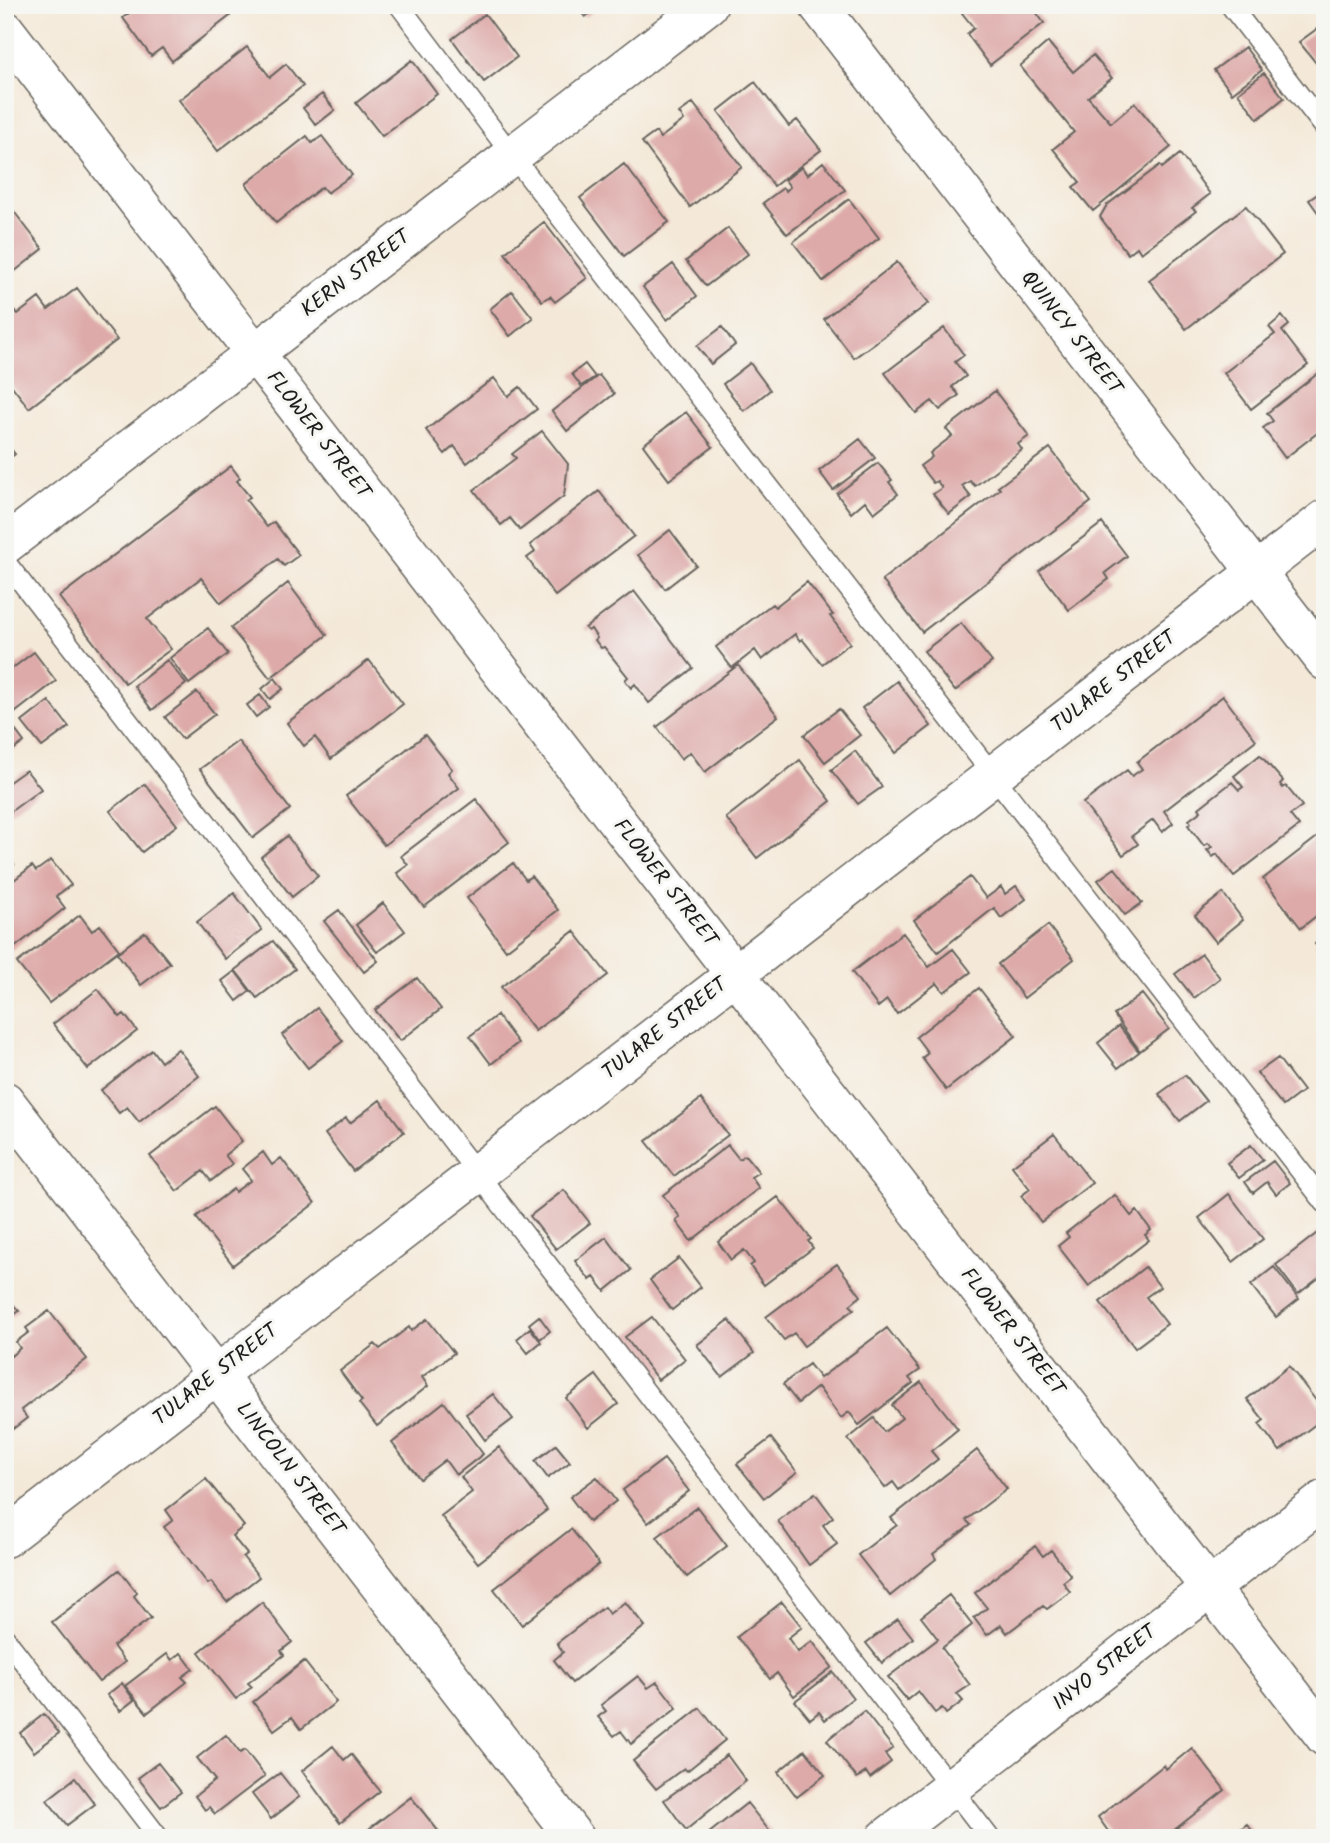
<svg xmlns="http://www.w3.org/2000/svg" width="1330" height="1843" font-family="Kalam,sans-serif">
<style>
.building{fill:#ddaaa9}
.lines{fill:none;stroke-linecap:round;stroke-linejoin:round}
.lane-casing{stroke:#68645e;stroke-width:22}
.street-casing{stroke:#68645e;stroke-width:41}
.lane{stroke:#fff;stroke-width:19}
.street{stroke:#fff;stroke-width:38}
.labels{text-anchor:middle;dominant-baseline:central;stroke-width:6;stroke-linejoin:round;paint-order:stroke}
.street-label{font-size:21px;fill:#1c1c1c;stroke:#f6f6f2}
</style>
<rect width="100%" height="100%" fill="#f6f6f2"/>
<filter id="ink" filterUnits="userSpaceOnUse"><feTurbulence type="fractalNoise" baseFrequency=".0143" numOctaves="2"/><feDisplacementMap in="SourceGraphic" scale="14" xChannelSelector="R" yChannelSelector="G"/><feConvolveMatrix kernelMatrix="1 2 1 2 8 2 1 2 1" color-interpolation-filters="sRGB"/></filter>
<filter id="wash" filterUnits="userSpaceOnUse"><feTurbulence type="fractalNoise" baseFrequency=".00686" numOctaves="4" result="noise"/><feDisplacementMap in="SourceGraphic" scale="28" xChannelSelector="R" yChannelSelector="G"/><feGaussianBlur stdDeviation="1.57" result="paint"/><feColorMatrix in="noise" values="0 0 0 0 0 0 0 0 0 0 0 0 0 0 0 0 0 1.4 0 .05"/><feComposite in="paint" operator="in"/></filter>
<g filter="url(#wash)">
<rect width="100%" height="100%" fill="#f4e9d8"/>
<g id="blocks">
<!-- building -->
<path class="building" d="M139,5H222L230,16L172,61L162,48L151,56L123,18Z
M576,5H601L585,17Z
M972,5H1031L1044,23L990,65L967,34L974,28L962,13Z
M485,14L517,57L484,82L452,39Z
M1325,23V66L1321,69L1299,42Z
M1048,42L1073,72L1093,55L1112,78L1088,97L1111,123L1135,103L1171,147L1093,211L1073,187L1080,182L1053,149L1074,132L1020,66Z
M247,47L270,77L286,64L303,86L218,151L179,100Z
M1245,47L1262,70L1232,93L1214,70Z
M412,60L437,94L382,136L356,103Z
M1264,73L1284,98L1258,119L1238,93Z
M755,82L789,126L797,120L821,150L774,186L718,111Z
M322,94L335,110L316,125L303,108Z
M693,103L742,167L690,207L642,142L656,132L660,138L684,120L679,113Z
M307,136L312,143L322,136L352,175L327,193L322,187L276,223L246,184Z
M1180,154L1210,194L1192,208L1196,211L1141,253L1137,247L1128,254L1100,217L1107,205L1160,165L1162,168Z
M823,162L845,190L787,234L763,203L783,188L786,191L790,187L785,180L802,167L807,175Z
M624,164L669,222L624,256L580,198Z
M1325,189V211L1319,214L1309,200Z
M849,199L879,238L823,281L793,242Z
M5,200L43,249L5,279Z
M1246,206L1283,254L1186,329L1149,280Z
M544,222L587,278L555,302L550,296L542,301L505,253Z
M728,228L748,254L706,286L686,261Z
M897,262L929,303L854,358L824,319Z
M673,264L697,296L667,320L643,287Z
M77,288L117,340L29,408L5,377V319L15,311L18,314L39,298L48,310Z
M512,291L533,318L510,336L490,309Z
M1282,316L1289,325L1282,331L1308,365L1251,409L1224,373L1275,334L1269,327Z
M722,327L735,345L711,364L697,346Z
M944,328L964,355L955,362L966,376L952,387L959,395L940,410L932,401L916,413L885,373Z
M750,363L770,390L744,411L723,384Z
M585,364L595,377L581,386L572,374Z
M1325,368V427L1285,458L1263,428L1273,421L1267,413Z
M599,375L614,394L567,431L552,411Z
M494,378L508,396L520,387L537,409L467,463L454,446L445,454L426,430Z
M995,391L1029,436L1018,444L1022,450L975,486L970,481L962,486L971,497L949,514L933,494L942,488L937,481L933,483L920,466L932,457L930,453L952,436L946,429Z
M686,412L713,447L669,480L643,445Z
M542,431L568,464L564,496L520,530L510,518L501,525L474,490L516,458L512,454Z
M860,439L875,458L833,490L819,471Z
M5,442L15,454L5,462Z
M1050,448L1091,502L922,632L882,580L1000,489L998,487Z
M878,463L892,480L889,482L898,494L874,513L865,501L851,513L837,494Z
M231,466L240,478L237,481L250,497L246,500L267,527L274,522L299,555L284,566L278,559L221,603L201,578L147,619L171,649L125,683L59,597Z
M599,491L634,536L555,596L527,558L535,552L530,545Z
M1102,523L1127,556L1105,573L1109,579L1069,610L1039,571Z
M670,530L696,565L665,589L638,555Z
M807,582L833,615L830,616L850,643L822,664L802,639L800,641L795,634L762,660L755,650L732,668L716,647L772,604L775,607Z
M288,583L327,635L270,678L231,628Z
M634,591L693,668L649,703L635,684L631,688L625,680L628,677L604,647L601,648L595,640L597,638L591,629L588,631L585,628Z
M961,623L992,662L955,691L924,651Z
M208,628L228,654L189,684L170,658Z
M34,652L56,681L7,719L24,742L5,756V674Z
M167,660L186,684L152,710L134,686Z
M369,660L403,704L331,759L315,737L304,746L287,723Z
M738,665L778,716L705,772L690,752L681,759L657,727Z
M275,678L283,689L270,699L262,689Z
M897,681L931,726L896,753L862,708Z
M197,692L215,714L182,739L165,717Z
M260,695L269,707L256,717L247,705Z
M1223,696L1256,740L1164,811L1173,823L1162,832L1153,820L1132,836L1138,844L1123,855L1083,803L1127,770L1132,776L1142,769L1137,762Z
M49,701L69,727L42,747L22,722Z
M839,709L860,735L825,762L804,735Z
M425,735L452,769L448,773L459,788L384,845L346,796Z
M238,741L290,809L253,838L200,769Z
M855,751L882,787L858,804L831,770Z
M1260,755L1283,781L1280,784L1283,788L1286,786L1302,806L1290,815L1299,826L1234,876L1217,854L1213,857L1207,850L1212,847L1208,843L1204,846L1188,825L1191,823L1189,820L1201,811L1199,808L1232,782L1239,790L1243,787L1234,776Z
M800,760L831,801L757,858L726,818Z
M26,770L41,789L10,812L5,806V785Z
M145,784L177,825L142,852L110,811Z
M476,799L509,842L424,907L397,873L408,865L401,856Z
M1325,831V909L1301,928L1263,879Z
M287,836L318,876L292,897L261,857Z
M5,853L14,864L5,871Z
M51,860L71,885L56,896L65,908L10,951L5,945V887L32,866L36,871Z
M513,863L526,880L531,876L558,910L506,950L467,898Z
M1115,868L1142,903L1125,915L1098,880Z
M970,877L986,898L1001,887L1005,894L1016,886L1026,899L1001,918L994,908L938,952L914,920Z
M234,893L262,930L225,959L197,922Z
M1223,893L1243,920L1216,942L1195,915Z
M383,903L405,931L377,952L356,925Z
M339,910L378,961L364,972L324,921Z
M80,915L92,931L100,925L119,950L49,1003L17,963Z
M1048,925L1074,959L1024,998L998,964Z
M574,931L608,975L535,1031L501,987Z
M145,932L170,963L141,985L117,953Z
M903,933L929,967L953,949L971,972L944,992L937,983L897,1014L887,1000L878,1007L852,972Z
M1325,936V957L1315,944Z
M273,941L295,969L257,998L235,970Z
M1202,954L1220,978L1194,998L1175,974Z
M235,971L250,991L237,1001L222,981Z
M417,978L441,1009L400,1041L375,1010Z
M979,988L1016,1036L946,1090L922,1058L928,1053L916,1037Z
M98,989L120,1017L124,1014L137,1031L88,1069L53,1024Z
M1142,994L1169,1029L1140,1051L1114,1015Z
M317,1008L343,1041L308,1068L282,1035Z
M497,1015L518,1043L491,1064L470,1036Z
M1119,1026L1139,1052L1118,1068L1098,1043Z
M178,1049L199,1076L139,1122L127,1107L119,1113L101,1090L152,1050L161,1062Z
M1278,1058L1303,1091L1283,1106L1257,1073Z
M1185,1075L1206,1101L1180,1121L1159,1094Z
M701,1099L728,1135L674,1176L646,1141Z
M380,1100L404,1132L353,1171L325,1134L346,1118L350,1123Z
M215,1106L242,1141L225,1155L232,1164L211,1181L203,1171L177,1191L150,1156Z
M1054,1134L1092,1183L1041,1222L1021,1196L1030,1189L1012,1166Z
M728,1145L739,1159L745,1155L759,1172L751,1177L759,1188L691,1241L676,1221L680,1217L663,1195Z
M1251,1145L1263,1160L1239,1178L1227,1163Z
M263,1152L272,1165L281,1158L315,1203L233,1265L196,1217L233,1189L235,1192L251,1180L242,1169Z
M1273,1161L1290,1183L1276,1194L1267,1182L1253,1193L1245,1182Z
M564,1190L590,1223L556,1249L530,1216Z
M1229,1194L1263,1239L1233,1262L1199,1218Z
M1115,1195L1131,1216L1137,1211L1151,1230L1145,1235L1149,1240L1089,1286L1058,1246L1069,1237L1066,1233Z
M778,1197L811,1239L808,1241L813,1248L764,1285L750,1266L754,1263L744,1250L731,1260L718,1242Z
M1325,1227V1273L1298,1294L1276,1265Z
M606,1237L631,1270L605,1291L594,1277L590,1280L575,1261Z
M679,1258L701,1287L672,1310L650,1280Z
M837,1264L861,1296L850,1305L854,1309L804,1346L794,1333L784,1340L766,1317Z
M1145,1267L1160,1287L1146,1297L1167,1324L1135,1348L1100,1302Z
M1274,1267L1299,1299L1276,1317L1251,1285Z
M10,1301L19,1311L5,1322V1304Z
M49,1311L87,1359L21,1410L27,1418L5,1435V1349L11,1356L20,1348L16,1342L29,1332L26,1328Z
M539,1316L550,1331L540,1339L529,1324Z
M652,1317L685,1359L658,1380L625,1337Z
M427,1319L454,1353L422,1377L428,1386L377,1426L359,1403L362,1401L340,1371L375,1344L380,1349L409,1327L411,1331Z
M729,1320L754,1353L722,1377L697,1345Z
M530,1328L541,1342L528,1353L517,1339Z
M887,1328L920,1370L909,1378L913,1383L859,1425L849,1412L841,1418L818,1387L798,1403L783,1384L809,1364L820,1378Z
M1289,1366L1325,1412V1417L1280,1451L1259,1424L1264,1420L1247,1399Z
M596,1375L618,1404L588,1428L566,1398Z
M921,1382L958,1429L931,1451L938,1459L899,1490L893,1482L885,1488L848,1439L874,1418L884,1432L902,1418L892,1405Z
M493,1394L513,1419L485,1440L466,1414Z
M444,1402L483,1454L456,1475L445,1460L420,1479L392,1443Z
M771,1438L797,1472L764,1498L737,1464Z
M556,1445L570,1462L548,1478L535,1461Z
M499,1447L547,1510L478,1563L441,1516L472,1492L461,1477Z
M977,1450L1007,1489L966,1520L971,1525L933,1554L936,1559L890,1596L858,1555L897,1525L891,1518Z
M664,1459L689,1491L648,1523L623,1490Z
M597,1477L616,1501L589,1522L570,1497Z
M206,1479L244,1526L232,1536L247,1554L243,1557L259,1577L227,1602L211,1582L208,1584L164,1527L173,1520L166,1510Z
M815,1493L833,1517L823,1525L837,1544L809,1565L778,1521Z
M697,1507L727,1546L687,1577L657,1537Z
M571,1529L599,1564L522,1625L494,1589Z
M1035,1546L1043,1556L1051,1550L1071,1576L1063,1582L1070,1592L1047,1609L1043,1606L1007,1633L1001,1625L987,1635L974,1618L987,1608L975,1593Z
M119,1570L137,1593L134,1596L151,1618L113,1646L125,1662L99,1682L52,1622Z
M949,1595L972,1625L942,1648L970,1685L957,1694L963,1701L946,1714L942,1708L935,1713L918,1691L907,1700L888,1677L938,1639L921,1617Z
M262,1602L292,1642L281,1651L284,1655L248,1683L252,1687L236,1699L199,1652Z
M625,1602L645,1626L572,1683L554,1660L563,1652L557,1643L604,1607L609,1614Z
M782,1602L802,1627L788,1638L798,1652L812,1641L832,1667L794,1696L777,1673L770,1679L737,1637Z
M898,1619L913,1638L882,1663L866,1643Z
M181,1653L193,1669L182,1677L187,1682L147,1713L125,1686L167,1654L172,1660Z
M304,1661L336,1702L301,1729L292,1717L274,1730L253,1702Z
M833,1672L853,1698L825,1720L819,1712L810,1719L795,1701Z
M638,1676L648,1688L657,1682L677,1708L631,1744L621,1731L614,1736L598,1717L606,1711L601,1705Z
M122,1683L134,1700L120,1711L107,1695Z
M700,1708L725,1740L687,1771L684,1768L656,1789L633,1761Z
M864,1711L893,1748L885,1754L891,1762L870,1778L866,1772L857,1778L827,1740Z
M44,1714L59,1733L34,1752L20,1733Z
M226,1735L240,1753L245,1750L265,1776L215,1814L209,1807L205,1810L195,1796L215,1780L197,1758Z
M333,1746L344,1760L351,1754L380,1791L340,1823L302,1771Z
M1192,1748L1225,1790L1164,1838H1113L1098,1817L1164,1765L1166,1769Z
M805,1750L825,1775L797,1797L778,1772Z
M727,1755L746,1781L686,1830L664,1800Z
M158,1763L181,1792L161,1807L138,1778Z
M280,1773L299,1797L271,1819L252,1794Z
M75,1778L95,1804L67,1825L47,1800Z
M411,1797L444,1838H357Z
M747,1803L775,1838H703Z
M1247,1824L1258,1838H1229Z"/>
</g>
</g>
<g filter="url(#ink)">
<use href="#blocks" fill-opacity="0" stroke="#68645e" stroke-width="2"/>
<g class="lines">
<defs>
<path id="lane" d="M399,5L512,155L1325,1203
M1230,5L1325,128
M5,561L990,1838
M5,1638L159,1838"/>
<path id="street" d="M818,5L1325,661
M5,30L1325,1737
M5,545L708,5
M5,1101L575,1838
M5,1538L1325,519
M886,1838L1325,1499"/>
</defs>
<!-- lane casing -->
<use href="#lane" class="lane-casing"/>
<!-- street casing -->
<use href="#street" class="street-casing"/>
<!-- lane -->
<use href="#lane" class="lane"/>
<!-- street -->
<use href="#street" class="street"/>
</g>
</g>
<g class="labels">
<!-- street labels -->
<g class="street-label">
<text transform="translate(356 274) rotate(-37)">KERN STREET</text>
<text transform="translate(1071 333) rotate(52)">QUINCY STREET</text>
<text transform="translate(318 435) rotate(52)">FLOWER STREET</text>
<text transform="translate(1114 682) rotate(-38)">TULARE STREET</text>
<text transform="translate(665 883) rotate(52)">FLOWER STREET</text>
<text transform="translate(665 1029) rotate(-38)">TULARE STREET</text>
<text transform="translate(1012 1332) rotate(52)">FLOWER STREET</text>
<text transform="translate(216 1375) rotate(-38)">TULARE STREET</text>
<text transform="translate(290 1469) rotate(52)">LINCOLN STREET</text>
<text transform="translate(1105 1668) rotate(-38)">INYO STREET</text>
</g>
</g>
<!-- margin -->
<rect width="1330" height="1843" fill="none" stroke="#f6f6f2" stroke-width="28"/>
</svg>
